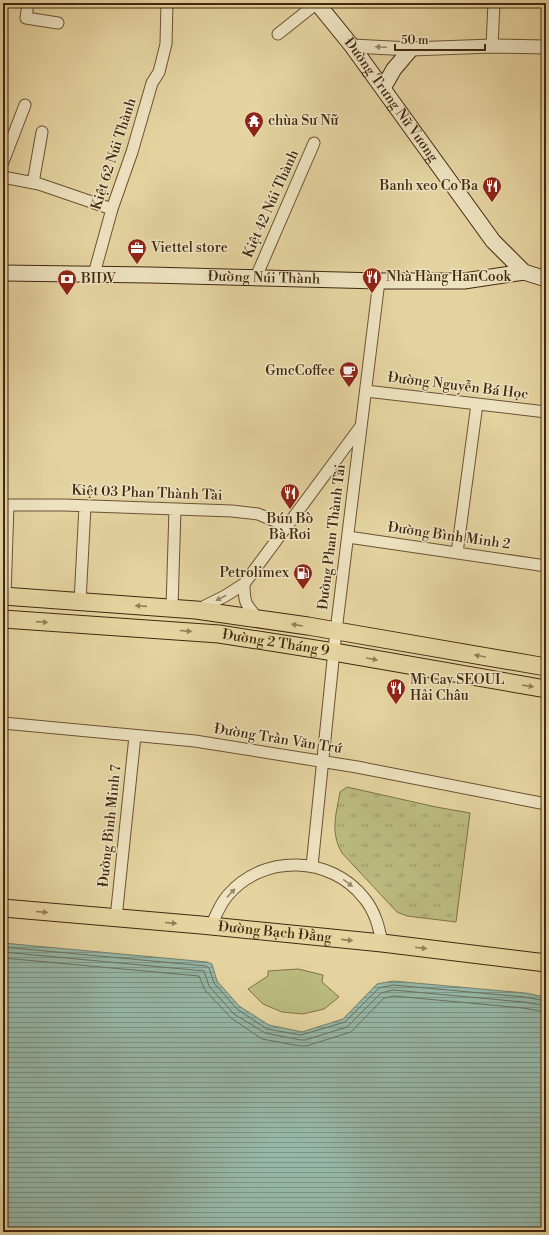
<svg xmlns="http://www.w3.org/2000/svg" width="549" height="1235" font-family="'Libre Bodoni',serif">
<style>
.grass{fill:url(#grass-tufts);stroke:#7e7148}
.pitch{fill:#bbbb7f;stroke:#7e7148}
.water{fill:url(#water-rules);stroke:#747e6c}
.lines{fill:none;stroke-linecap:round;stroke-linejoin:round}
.shore{stroke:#6c705c;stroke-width:1}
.minor-casing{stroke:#6b5234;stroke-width:13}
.tertiary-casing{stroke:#6b5234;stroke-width:15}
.secondary-casing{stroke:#422710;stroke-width:17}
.primary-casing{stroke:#422710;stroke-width:19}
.minor{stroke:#eee3c1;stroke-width:11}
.tertiary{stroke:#eee3c1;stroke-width:13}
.secondary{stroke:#eee3c1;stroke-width:15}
.primary{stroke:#e5d4a0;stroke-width:17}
.oneway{fill:#988568}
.oneway2{fill:#947e58}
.labels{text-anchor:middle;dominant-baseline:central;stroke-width:3;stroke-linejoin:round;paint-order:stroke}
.street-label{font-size:14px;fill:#422710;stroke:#eee3c1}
.poi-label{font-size:14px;fill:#422710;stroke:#eee3c1;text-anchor:start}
</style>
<defs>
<pattern id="grass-tufts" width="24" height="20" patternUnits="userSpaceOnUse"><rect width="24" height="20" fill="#bbbb7f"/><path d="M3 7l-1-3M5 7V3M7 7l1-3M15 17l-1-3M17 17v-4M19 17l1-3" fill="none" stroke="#9a9867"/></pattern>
<pattern id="water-rules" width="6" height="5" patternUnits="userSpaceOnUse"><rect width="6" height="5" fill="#96b8a9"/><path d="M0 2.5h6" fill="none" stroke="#7c9688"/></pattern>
</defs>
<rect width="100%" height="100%" fill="#e5d4a0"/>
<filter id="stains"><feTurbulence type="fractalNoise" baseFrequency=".005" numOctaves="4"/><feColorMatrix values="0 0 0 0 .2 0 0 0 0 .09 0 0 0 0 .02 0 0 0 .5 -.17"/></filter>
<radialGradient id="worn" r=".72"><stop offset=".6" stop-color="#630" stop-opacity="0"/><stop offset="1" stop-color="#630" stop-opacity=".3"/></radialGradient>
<!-- grass -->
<path class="grass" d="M347,787L436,807L470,813L456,922L407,916L397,912L342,853C330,832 336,815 340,792Z"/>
<!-- pitch -->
<path class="pitch" d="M298,969L323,975L322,982L339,997L324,1009L303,1014L282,1012L263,1004L248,989L268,976V971Z"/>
<!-- water -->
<path class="water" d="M3,943L207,962L212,964L217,981L239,1006L269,1025L302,1032L343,1019L377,984L393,981L525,993L546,997V1232H3Z"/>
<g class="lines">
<!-- shore -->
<path class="shore" d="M3,947L206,966L209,968L214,983L237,1009L267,1029L301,1035L345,1022L379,988L393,985L524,997L546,1001
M3,952L204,971L209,986L234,1014L265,1033L301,1040H305L347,1027L381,993L393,990L523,1002L546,1006
M3,958L199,976L205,990L231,1018L262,1039L300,1046H306L351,1032L384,998L394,996L523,1008L546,1012"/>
<defs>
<path id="minor" d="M28,3L26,18L58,23
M278,34L317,3
M492,46L494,3
M3,162L25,105
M3,177L39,184L112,209
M33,183L42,132
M94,274L112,209L132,152L152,83L159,72L166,44L167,3
M256,277L314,143
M366,391L546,412
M3,505H64L232,511L258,514L287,526
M348,537L546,566
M457,553L477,404
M244,584C244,604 246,604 258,619
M5,596L8,505
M80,602L85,506
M172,608L175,509
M197,610L225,596L244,584L361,426
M3,723L195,741L357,767L546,804
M312,866L336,631L379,281
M116,918L135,736
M211,926C216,915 220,904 228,895C264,853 331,856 364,898C375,911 379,927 382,943"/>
<path id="tertiary" d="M352,46L411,49L492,46L546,47"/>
<g id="secondary">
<path id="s1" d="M317,3L352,46L493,241L524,272L546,279"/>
<path d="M383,88L394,69L411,49"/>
<path id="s2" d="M3,273L150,275L379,281H464L524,272"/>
</g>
<g id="primary">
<path d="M3,596L196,610L308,626L546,667"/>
<path id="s3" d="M3,619L219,634L334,652L546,689"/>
<path id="s4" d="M3,908L201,925L382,943L546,963"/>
</g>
</defs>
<!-- minor casing -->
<use href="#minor" class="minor-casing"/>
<!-- tertiary casing -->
<use href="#tertiary" class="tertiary-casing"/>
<!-- secondary casing -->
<use href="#secondary" class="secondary-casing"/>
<!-- primary casing -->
<use href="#primary" class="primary-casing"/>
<!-- minor -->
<use href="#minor" class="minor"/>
<!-- tertiary -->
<use href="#tertiary" class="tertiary"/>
<!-- secondary -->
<use href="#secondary" class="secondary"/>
<!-- primary -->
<use href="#primary" class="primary"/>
</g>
<!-- one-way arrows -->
<defs><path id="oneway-solid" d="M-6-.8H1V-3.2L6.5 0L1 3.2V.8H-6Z"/></defs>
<g class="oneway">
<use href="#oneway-solid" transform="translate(381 47) rotate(-177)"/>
<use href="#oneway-solid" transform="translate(221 598) rotate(153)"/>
<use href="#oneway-solid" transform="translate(348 883) rotate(37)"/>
<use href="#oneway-solid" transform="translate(231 893) rotate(-47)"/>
</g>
<g class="oneway2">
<use href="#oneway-solid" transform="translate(141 606) rotate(-176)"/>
<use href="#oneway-solid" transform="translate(42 622) rotate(4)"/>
<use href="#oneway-solid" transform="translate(297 625) rotate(-171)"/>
<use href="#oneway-solid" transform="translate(186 631) rotate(5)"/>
<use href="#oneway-solid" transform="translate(480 656) rotate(-170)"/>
<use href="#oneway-solid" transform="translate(372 659) rotate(10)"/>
<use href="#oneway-solid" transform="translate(528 686) rotate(9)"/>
<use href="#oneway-solid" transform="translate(42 912) rotate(5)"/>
<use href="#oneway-solid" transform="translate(171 923) rotate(5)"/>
<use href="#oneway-solid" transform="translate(347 940) rotate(6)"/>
<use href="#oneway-solid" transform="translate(421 948) rotate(7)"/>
</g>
<!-- icons -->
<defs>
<symbol id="temple-pin" viewBox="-11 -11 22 30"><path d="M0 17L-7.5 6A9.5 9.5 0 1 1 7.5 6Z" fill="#8f2418" stroke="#eee3c1"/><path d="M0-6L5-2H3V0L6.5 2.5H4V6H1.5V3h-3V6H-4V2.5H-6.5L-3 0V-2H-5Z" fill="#fff"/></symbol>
<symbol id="restaurant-pin" viewBox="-11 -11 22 30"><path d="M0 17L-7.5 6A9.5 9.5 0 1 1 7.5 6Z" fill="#8f2418" stroke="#eee3c1"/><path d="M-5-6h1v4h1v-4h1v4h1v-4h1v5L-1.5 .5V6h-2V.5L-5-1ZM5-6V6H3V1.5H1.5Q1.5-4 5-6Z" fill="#fff"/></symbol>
<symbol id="office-pin" viewBox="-11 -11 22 30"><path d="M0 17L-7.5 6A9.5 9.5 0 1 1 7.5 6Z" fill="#8f2418" stroke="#eee3c1"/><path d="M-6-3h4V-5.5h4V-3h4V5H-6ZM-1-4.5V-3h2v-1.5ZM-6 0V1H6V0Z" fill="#fff"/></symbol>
<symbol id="bank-pin" viewBox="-11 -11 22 30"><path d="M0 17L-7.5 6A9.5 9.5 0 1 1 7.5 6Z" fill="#8f2418" stroke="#eee3c1"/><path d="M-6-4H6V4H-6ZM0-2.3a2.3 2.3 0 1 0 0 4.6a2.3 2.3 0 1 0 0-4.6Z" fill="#fff"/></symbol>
<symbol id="cafe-pin" viewBox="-11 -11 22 30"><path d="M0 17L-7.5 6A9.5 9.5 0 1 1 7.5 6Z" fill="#8f2418" stroke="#eee3c1"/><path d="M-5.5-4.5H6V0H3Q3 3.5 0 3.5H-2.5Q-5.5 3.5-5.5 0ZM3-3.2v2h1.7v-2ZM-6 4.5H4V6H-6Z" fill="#fff"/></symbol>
<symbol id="fuel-pin" viewBox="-11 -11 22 30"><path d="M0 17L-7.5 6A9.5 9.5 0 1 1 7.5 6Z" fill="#8f2418" stroke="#eee3c1"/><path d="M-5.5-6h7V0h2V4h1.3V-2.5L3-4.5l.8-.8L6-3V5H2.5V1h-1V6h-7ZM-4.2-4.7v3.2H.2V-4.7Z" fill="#fff"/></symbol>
</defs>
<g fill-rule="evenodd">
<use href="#temple-pin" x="243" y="110" width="22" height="30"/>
<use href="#restaurant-pin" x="481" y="175" width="22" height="30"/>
<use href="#office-pin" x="126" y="237" width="22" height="30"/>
<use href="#restaurant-pin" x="361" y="266" width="22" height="30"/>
<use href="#bank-pin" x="56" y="268" width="22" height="30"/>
<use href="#cafe-pin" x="338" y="360" width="22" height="30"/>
<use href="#restaurant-pin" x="279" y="482" width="22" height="30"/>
<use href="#fuel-pin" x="292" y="562" width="22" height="30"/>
<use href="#restaurant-pin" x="385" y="677" width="22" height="30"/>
</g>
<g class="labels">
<!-- street labels -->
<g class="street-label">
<text stroke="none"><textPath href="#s1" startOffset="122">Đường Trưng Nữ Vương</textPath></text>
<text transform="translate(114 154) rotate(-72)">Kiệt 62 Núi Thành</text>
<text transform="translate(271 204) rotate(-66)">Kiệt 42 Núi Thành</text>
<text stroke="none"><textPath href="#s2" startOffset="261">Đường Núi Thành</textPath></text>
<text transform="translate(458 386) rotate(7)">Đường Nguyễn Bá Học</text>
<text transform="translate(147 493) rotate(2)">Kiệt 03 Phan Thành Tài</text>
<text transform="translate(449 536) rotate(8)">Đường Bình Minh 2</text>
<text transform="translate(332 537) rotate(-83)">Đường Phan Thành Tài</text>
<text stroke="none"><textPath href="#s3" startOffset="274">Đường 2 Tháng 9</textPath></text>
<text transform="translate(278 739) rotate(9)">Đường Trần Văn Trứ</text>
<text transform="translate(110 826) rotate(-84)">Đường Bình Minh 7</text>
<text stroke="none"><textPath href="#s4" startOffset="273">Đường Bạch Đằng</textPath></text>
</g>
<!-- poi labels -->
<g class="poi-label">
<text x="268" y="121">chùa Sư Nữ</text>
<text x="478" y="186" text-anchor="end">Banh xeo Co Ba</text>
<text x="151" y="248">Viettel store</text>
<text x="386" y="277">Nhà Hàng HanCook</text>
<text x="81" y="279">BIDV</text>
<text x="335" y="371" text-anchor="end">GmcCoffee</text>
<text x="290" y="519" text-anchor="middle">Bún Bò<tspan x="290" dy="16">Bà Rơi</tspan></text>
<text x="289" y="573" text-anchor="end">Petrolimex</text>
<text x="410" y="680">Mì Cay SEOUL<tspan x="410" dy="16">Hải Châu</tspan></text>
</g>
</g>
<!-- margin -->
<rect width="549" height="1235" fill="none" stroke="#e5d4a0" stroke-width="16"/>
<rect x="4" y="4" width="541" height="1227" fill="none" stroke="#422710" stroke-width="2"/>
<rect x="8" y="8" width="533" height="1219" fill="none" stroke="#422710"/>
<!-- scale -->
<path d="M395 44v6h90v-6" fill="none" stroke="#422710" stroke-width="2"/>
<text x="401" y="44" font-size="12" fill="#422710" stroke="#eee3c1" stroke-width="3" paint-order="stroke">50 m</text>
<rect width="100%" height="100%" filter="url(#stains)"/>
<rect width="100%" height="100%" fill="url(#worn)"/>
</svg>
